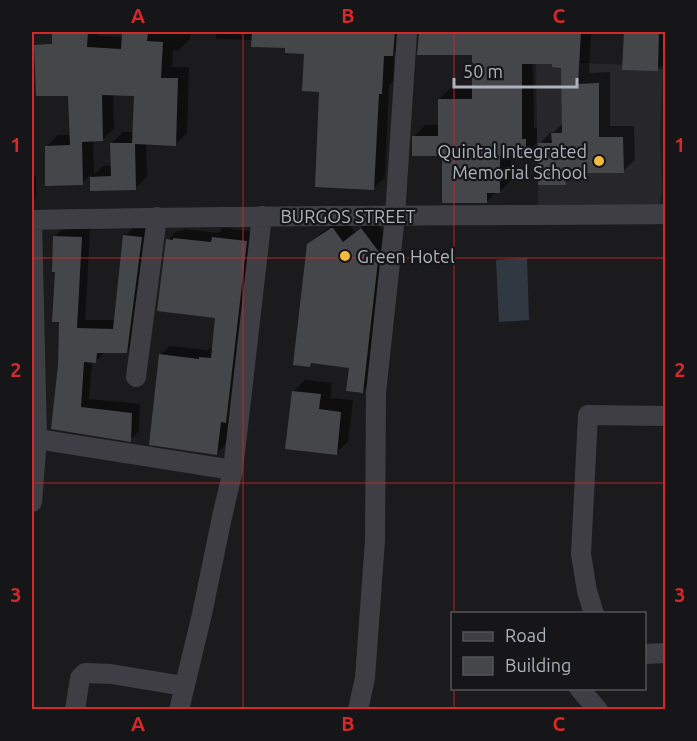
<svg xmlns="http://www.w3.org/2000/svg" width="697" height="741" font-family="Ubuntu,sans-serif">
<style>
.built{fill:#27272a}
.water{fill:#303942}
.shadow{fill:#0007;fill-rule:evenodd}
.building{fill:#45464a}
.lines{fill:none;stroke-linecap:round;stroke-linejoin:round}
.minor{stroke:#3e3e44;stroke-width:20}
.grid{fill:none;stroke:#d62828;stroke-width:1.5;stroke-opacity:0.55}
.poi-dot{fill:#f2bb3e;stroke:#161618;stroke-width:2}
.labels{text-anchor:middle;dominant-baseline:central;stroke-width:4.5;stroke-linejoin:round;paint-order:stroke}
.poi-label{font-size:18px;fill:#adb2bc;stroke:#161618;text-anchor:end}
.street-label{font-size:18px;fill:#adb2bc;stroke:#161618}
.neatline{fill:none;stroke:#d62828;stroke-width:2}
.grid-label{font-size:20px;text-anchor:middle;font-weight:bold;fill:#d62828}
</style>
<rect width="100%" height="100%" fill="#1b1b1d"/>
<!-- built -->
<path class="built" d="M536,61L651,66L663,70L660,133L662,189L660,205L538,208Z"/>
<!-- water -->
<path class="water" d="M527,258L529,320L499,322L496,260Z"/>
<!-- shadow -->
<path class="shadow" d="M54,32H98V36L123,37V32H190V39L178,51L173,50L172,67H189L187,133L175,144L146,143L147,177L135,188L92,190L91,174L82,183L46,147L58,135H71L70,94L51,95ZM113,94L136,95L134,132H123L111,144L112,165L103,166L94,175L93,140H102L114,128Z
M216,32H405L404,43L394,53L393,81L389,85L385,177L374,188L321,90L306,53L287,47L253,40L216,39Z
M420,32H591L589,73L610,72V126H634L635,160L623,171L576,172L565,183L539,144L551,132H554L563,123V66L554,62H533L534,128H537V142L526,154H511V180L499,192H496L486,202L443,154L414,137L425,125H439V99L451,88H474V54H419Z
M625,32H666V66H660L657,70L624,68Z
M32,176H36V197L33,201L32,207L35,324L32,327Z
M344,217L355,232L373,218L390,240L374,380L363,391L351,367L313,362L310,365L309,245L321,233Z
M134,227L150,229L135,343L126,352H105L96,361H92L89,399L140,404L139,431L130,440L56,400L61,321L54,237L63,228L90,229L85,320H115L125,236Z
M223,228L256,232L226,444L216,454L160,355L170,346L208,350L210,348H213L217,316L168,240L177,231H183L184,229L218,233Z
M305,380L332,383L330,398L353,400L348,442L336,453L293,392Z"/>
<!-- building -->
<path class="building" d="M52,32H88L87,47L121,49L122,32H148L147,41L163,42L161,78H178L176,146L135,144L136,190L90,191V177L111,176L110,143H132L134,96L102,95L103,141L82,142L83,185L45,186V146L70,145L68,96H36L34,45L52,44Z
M252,32H395L393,56H384L382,94H379L374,190L315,187L319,92L302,91L304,54L285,53V48L251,47Z
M419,32H581L578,84L599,83V137H623L624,173H565L566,185H538V143H552L551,133H562L561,68L552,67V64H522V139H526V155L500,156V193H487V203H442V156H412V136H438V99H472V55H417Z
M624,32H659L658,71L622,70Z
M331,228H333L343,242L361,228L379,252L363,393L346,391L349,368L311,363L310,367L293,365L307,244Z
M123,235L142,237L127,353H97L96,363L84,362L81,407L132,413L131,442L51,429L58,365L59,322H52L55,272H52L53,236L82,237L77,328L113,329Z
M212,237L247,241L226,423L221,422L217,455L149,445L159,354L199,359V357L211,358L215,318L157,311L166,239L173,240V238L211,242Z
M292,391L321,394L319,409L341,412L337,455L285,449Z"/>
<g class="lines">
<!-- minor -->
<path class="minor" d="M136,377L157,217
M37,439L233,470
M32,502L37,439L32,220C243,215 454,216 666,214
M594,614L587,591L581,554L588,415L666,416
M644,654L666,653
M579,688L598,710
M75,710L80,678L85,673L111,674L184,686
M179,710L202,614L222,517L233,470L262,216
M358,710L365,678L375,540L376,393L395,216L407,32"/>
</g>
<!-- grid -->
<path class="grid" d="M243,32V710M454,32V614M32,258H666M32,483H666M454,688V710"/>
<!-- markers -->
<g class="poi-dot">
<circle cx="599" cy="161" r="6"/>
<circle cx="345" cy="256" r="6"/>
</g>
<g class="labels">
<!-- poi labels -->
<g class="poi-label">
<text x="587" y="151">Quintal Integrated<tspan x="587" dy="21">Memorial School</tspan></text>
<text x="357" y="256" text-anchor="start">Green Hotel</text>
</g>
<!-- street labels -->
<g class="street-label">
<text x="348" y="216">BURGOS STREET</text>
</g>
</g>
<!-- border -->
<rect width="697" height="741" fill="none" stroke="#161618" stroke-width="66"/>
<!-- legend -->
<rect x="451" y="612" width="195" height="78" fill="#161618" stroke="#52545a" stroke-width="1.5"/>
<rect x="463" y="632" width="30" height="9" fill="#3e3e44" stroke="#52545a" stroke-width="1.5"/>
<text x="505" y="642" font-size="18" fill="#adb2bc">Road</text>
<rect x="463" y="657" width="30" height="18" fill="#45464a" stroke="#52545a" stroke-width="1.5"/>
<text x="505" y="672" font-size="18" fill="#adb2bc">Building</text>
<!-- scale -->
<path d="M454 78v9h123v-9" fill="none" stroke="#adb2bc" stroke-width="3"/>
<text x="463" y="78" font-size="18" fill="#adb2bc" stroke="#161618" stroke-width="4.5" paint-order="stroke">50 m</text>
<rect x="33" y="33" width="631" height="675" class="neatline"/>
<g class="grid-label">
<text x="138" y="23">A</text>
<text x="348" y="23">B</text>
<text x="559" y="23">C</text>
<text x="16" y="152">1</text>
<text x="680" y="152">1</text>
<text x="16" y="377">2</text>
<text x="680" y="377">2</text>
<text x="16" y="602">3</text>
<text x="680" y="602">3</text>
<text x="138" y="731">A</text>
<text x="348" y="731">B</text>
<text x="559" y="731">C</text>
</g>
</svg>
